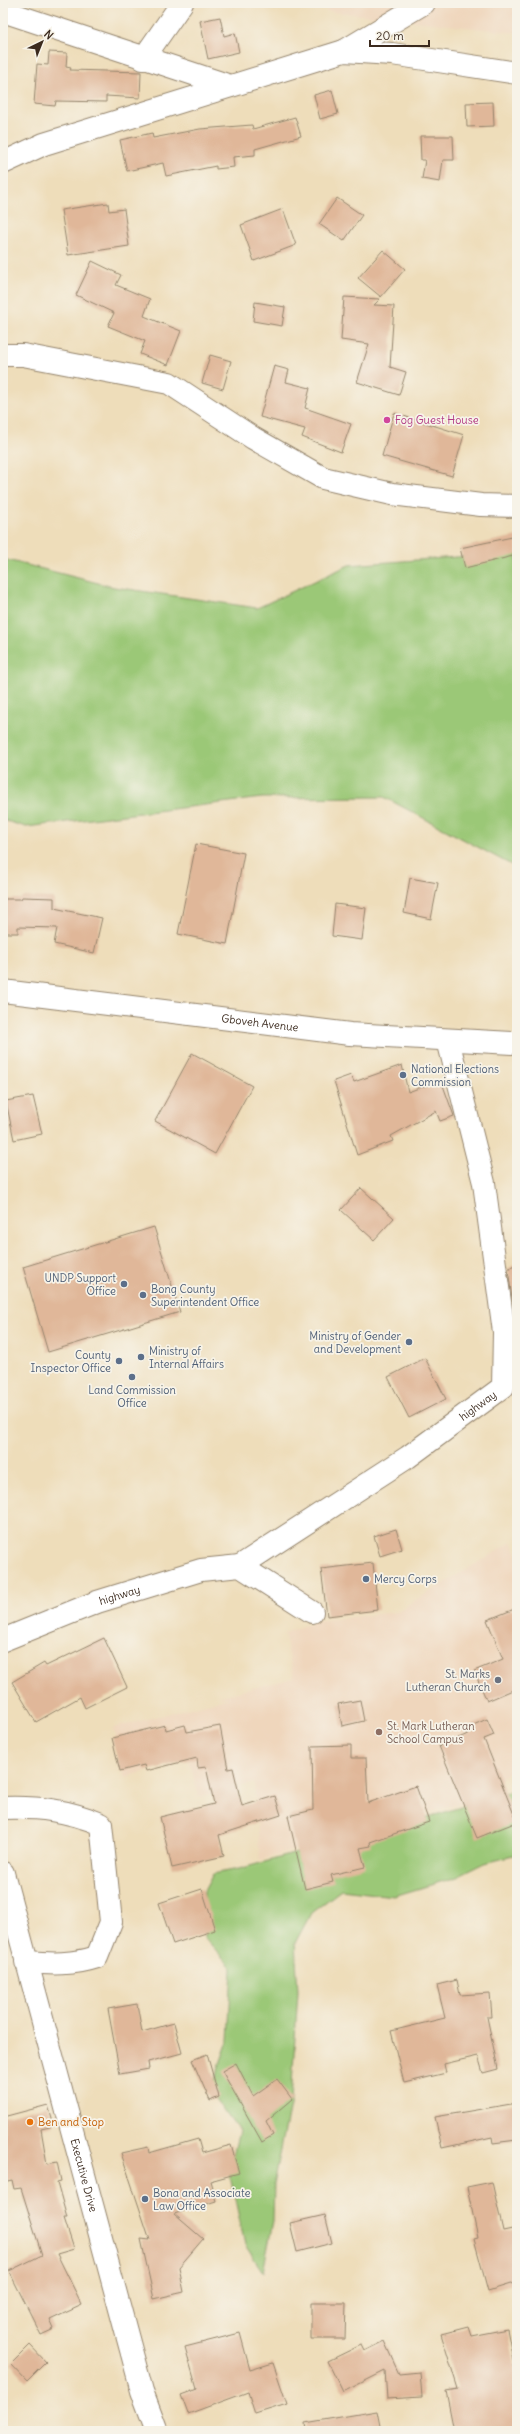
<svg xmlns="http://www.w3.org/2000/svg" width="520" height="2434" font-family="Delius,sans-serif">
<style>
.built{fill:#efd6bc}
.green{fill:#9bc877;stroke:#6b794a}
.building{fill:#e0b799}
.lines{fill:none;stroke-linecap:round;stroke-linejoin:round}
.minor-casing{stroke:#94846c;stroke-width:24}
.primary-casing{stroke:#94846c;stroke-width:24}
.minor{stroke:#fff;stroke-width:22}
.primary{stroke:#fff;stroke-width:22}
.hotel-dot{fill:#d1479c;stroke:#f7f3e8;stroke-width:1.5}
.service-dot{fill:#5c6f8a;stroke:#f7f3e8;stroke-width:1.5}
.worship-dot{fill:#6b7280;stroke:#f7f3e8;stroke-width:1.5}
.education-dot{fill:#8d6e63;stroke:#f7f3e8;stroke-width:1.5}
.food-dot{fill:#e8710a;stroke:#f7f3e8;stroke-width:1.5}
.labels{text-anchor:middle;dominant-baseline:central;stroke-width:3.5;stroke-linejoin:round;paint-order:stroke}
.hotel-label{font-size:11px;fill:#b23c85;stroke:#f7f3e8;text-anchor:start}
.street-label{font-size:11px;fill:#3b2a1e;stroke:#f7f3e8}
.service-label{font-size:11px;fill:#4e5e75;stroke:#f7f3e8;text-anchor:start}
.worship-label{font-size:11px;fill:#5b616d;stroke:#f7f3e8;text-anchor:end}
.education-label{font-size:11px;fill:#785e54;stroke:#f7f3e8;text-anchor:start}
.food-label{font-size:11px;fill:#c56008;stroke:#f7f3e8;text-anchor:start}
</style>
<rect width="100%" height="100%" fill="#f7f3e8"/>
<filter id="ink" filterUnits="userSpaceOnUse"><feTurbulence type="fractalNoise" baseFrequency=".025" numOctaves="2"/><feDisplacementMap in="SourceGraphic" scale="8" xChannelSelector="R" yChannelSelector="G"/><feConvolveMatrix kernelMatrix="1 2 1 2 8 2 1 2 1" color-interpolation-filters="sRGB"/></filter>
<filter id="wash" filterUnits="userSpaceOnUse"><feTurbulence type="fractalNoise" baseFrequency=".012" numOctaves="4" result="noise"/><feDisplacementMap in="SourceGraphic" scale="16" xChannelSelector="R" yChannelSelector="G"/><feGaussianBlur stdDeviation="0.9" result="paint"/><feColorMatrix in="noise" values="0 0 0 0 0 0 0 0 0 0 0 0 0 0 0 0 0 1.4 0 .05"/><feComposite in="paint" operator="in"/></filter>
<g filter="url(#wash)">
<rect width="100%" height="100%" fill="#eeddba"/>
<!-- built -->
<path class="built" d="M327,3H517V33L326,11Z
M512,1542L517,1554V1767L466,1801L260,1860L254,1783L199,1797L189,1760L125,1777L113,1728L229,1698L217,1697L294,1678L284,1633L317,1621L396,1612Z"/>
<!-- green -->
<path class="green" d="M497,554H517V868L384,797L262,798L26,827L3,820V559L114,587L257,608L349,565Z
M517,1789V1855L485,1863L457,1877L394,1896L341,1890L311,1913L295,1943L298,1991L291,2100L274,2184L273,2221L263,2272L245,2245L229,2172L239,2131L210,2092L228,2041L232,1968L204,1937V1891L213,1874L239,1869L442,1813Z"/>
<g id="blocks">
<!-- building -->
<path class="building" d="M220,17L224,36L235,33L239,52L208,59L200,21Z
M49,52L67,53L66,67L71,68L70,70L141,72L140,98L106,96V102L56,101L55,106L34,104L37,64L48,65Z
M332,90L338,114L320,119L314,95Z
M493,102L494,126L467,127L466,103Z
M295,117L301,136L255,149V155L233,157L234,167L216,169V166L166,176L163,163L127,171L120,140L152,133L153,138L200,129L252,125L253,129Z
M420,136H453L454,160H443L440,182L422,179L425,160H421Z
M337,198L362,215L344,241L319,224Z
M108,203L109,211L124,209L129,246L68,255L61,210Z
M283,209L296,245L254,261L241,225Z
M383,250L405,269L381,297L358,278Z
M92,261L121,275L116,285L150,299L144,316L181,331L168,365L140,354L145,341L108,326L114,313L76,295Z
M344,297L380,299L374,305L394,306L390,367L406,372L399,395L357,382L369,344L341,340Z
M255,302L285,307L282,326L253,321Z
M210,355L231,361L223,389L202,383Z
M274,366L289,370L286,382L310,388L305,408L351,424L341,452L302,437L305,429L260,417Z
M394,413L464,435L452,476L382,456Z
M517,536V555L465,568L460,548Z
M196,844L244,853L227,944L178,934Z
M410,878L438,883L431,919L404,913Z
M22,897L54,898V908L102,918L94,953L54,944L57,928L18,927V933H3V899H21Z
M335,904L366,908L362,940L332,936Z
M192,1053L252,1086L215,1154L155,1121Z
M402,1065L408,1092L441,1080L454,1116L440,1121L436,1111L391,1136L393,1141L357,1155L334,1081L351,1075L354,1082Z
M33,1096L42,1134L14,1140L6,1101Z
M361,1188L394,1218L374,1240L341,1210Z
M154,1227L180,1312L48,1352L23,1267Z
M517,1263V1307L512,1299L508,1269Z
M425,1358L446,1399L409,1418L388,1377Z
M396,1529L402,1549L380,1556L374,1536Z
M373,1563L378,1610L327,1616L321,1569Z
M517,1608V1692L515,1689L487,1701L474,1671L503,1659L487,1620Z
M104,1638L127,1687L85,1708L80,1697L36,1722L12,1682L44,1663L46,1666Z
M360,1700L364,1721L342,1726L338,1704Z
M487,1719L494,1735L484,1739L517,1822L477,1838L439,1746L473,1732L471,1726Z
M165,1725L166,1730L185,1725L187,1732L220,1726L228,1769L233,1768L242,1806L275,1796L281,1815L219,1835L224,1856L172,1868L160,1817L214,1804L206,1767L198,1768L197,1758L146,1771L144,1765L120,1771L112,1738Z
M351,1745V1758H366L368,1803L416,1786L429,1822L370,1842L371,1846L360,1848L365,1867L331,1875L333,1882L305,1889L288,1816L313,1810L312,1746Z
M202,1889L215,1930L173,1944L159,1903Z
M457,1980L460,1995L490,1993L492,2017H487L498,2069L483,2073L478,2056L444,2064L446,2073L404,2083L391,2031L445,2018L437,1985Z
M137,2004L142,2032L174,2023L182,2053L148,2062L149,2069L120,2074L108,2009Z
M207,2054L219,2097L210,2101L192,2060Z
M236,2063L253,2096L277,2079L292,2099L266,2121L273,2135L262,2142L222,2071Z
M517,2103V2140L493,2143L492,2137L442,2148L435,2117Z
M48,2105L54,2126L41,2129L47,2164L57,2162L61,2181L57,2182L67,2218H64L74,2249L57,2254L82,2305L50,2320L54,2329L41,2335L9,2271L42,2255L21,2188L14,2189L12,2180L3,2182V2117Z
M198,2139L202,2153L231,2145L239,2173L210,2181L216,2201L174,2214L203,2239L179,2267L184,2292L154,2299L141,2239L150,2240L121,2153L148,2147L149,2153Z
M492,2182L503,2231L517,2228V2282L488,2291L474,2239L478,2238L467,2187Z
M325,2215L332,2243L297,2252L290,2223Z
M311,2303H346L345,2339H311Z
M468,2327L471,2336L507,2329L517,2380V2431H454L446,2391L458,2389L441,2334Z
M240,2333L250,2370L273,2363L287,2404L255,2414L248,2392L188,2414L181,2395L197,2389L185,2347Z
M384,2341L399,2374L420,2372L422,2397L387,2399L385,2371L343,2392L328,2361L361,2345L364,2351Z
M30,2345L46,2362L27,2381L11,2364Z
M377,2411L381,2431H306L305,2423Z"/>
</g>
</g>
<g filter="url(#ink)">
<use href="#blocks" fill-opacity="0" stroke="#94846c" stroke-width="1"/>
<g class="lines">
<defs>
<g id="minor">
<path d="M3,11L230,86"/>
<path d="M344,51L424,3"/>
<path d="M143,59L182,3"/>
<path d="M3,163L44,144L344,51L392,54L517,73"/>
<path d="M3,355H23L169,383L253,438L323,478L392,494L481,505L517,506"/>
<path id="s1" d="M240,1566L408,1457L503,1387L504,1332L484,1183L448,1040"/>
<path id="s2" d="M3,1640L97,1602L201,1570L240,1566L312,1612"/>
<path d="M3,1808C40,1807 67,1810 101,1824L111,1922L97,1957C73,1965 51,1964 26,1962"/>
<path id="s3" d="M3,1873L142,2391L157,2431"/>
</g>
<g id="primary">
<path id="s4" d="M3,991L350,1034L512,1043"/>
</g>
</defs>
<!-- minor casing -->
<use href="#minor" class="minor-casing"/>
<!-- primary casing -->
<use href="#primary" class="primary-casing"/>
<!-- minor -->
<use href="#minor" class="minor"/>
<!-- primary -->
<use href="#primary" class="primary"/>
</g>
</g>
<!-- markers -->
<circle class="hotel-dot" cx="387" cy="420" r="4"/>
<g class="service-dot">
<circle cx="403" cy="1075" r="4"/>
<circle cx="124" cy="1284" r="4"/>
<circle cx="143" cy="1295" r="4"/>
<circle cx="409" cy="1342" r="4"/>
<circle cx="141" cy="1357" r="4"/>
<circle cx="119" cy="1361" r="4"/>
<circle cx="132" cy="1377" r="4"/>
<circle cx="366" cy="1579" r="4"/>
<circle cx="145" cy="2199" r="4"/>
</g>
<circle class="worship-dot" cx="498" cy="1680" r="4"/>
<circle class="education-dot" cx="379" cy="1732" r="4"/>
<circle class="food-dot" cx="30" cy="2122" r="4"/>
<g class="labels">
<!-- hotel labels -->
<g class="hotel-label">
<text x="395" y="420">Fog Guest House</text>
</g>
<!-- street labels -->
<g class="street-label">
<text stroke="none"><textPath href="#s4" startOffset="259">Gboveh Avenue</textPath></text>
<text stroke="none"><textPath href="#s1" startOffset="287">highway</textPath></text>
<text stroke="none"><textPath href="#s2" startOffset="125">highway</textPath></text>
<text stroke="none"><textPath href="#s3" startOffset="313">Executive Drive</textPath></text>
</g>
<!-- service labels -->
<g class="service-label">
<text x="411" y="1069">National Elections<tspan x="411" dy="13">Commission</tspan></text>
<text x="116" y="1278" text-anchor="end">UNDP Support<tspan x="116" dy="13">Office</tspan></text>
<text x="151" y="1289">Bong County<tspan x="151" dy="13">Superintendent Office</tspan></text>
<text x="401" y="1336" text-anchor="end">Ministry of Gender<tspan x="401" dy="13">and Development</tspan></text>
<text x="149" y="1351">Ministry of<tspan x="149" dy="13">Internal Affairs</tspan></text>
<text x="111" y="1355" text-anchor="end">County<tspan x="111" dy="13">Inspector Office</tspan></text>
<text x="132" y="1390" text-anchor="middle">Land Commission<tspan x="132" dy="13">Office</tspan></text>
<text x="374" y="1579">Mercy Corps</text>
<text x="153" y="2193">Bona and Associate<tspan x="153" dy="13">Law Office</tspan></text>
</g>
<!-- worship labels -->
<g class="worship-label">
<text x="490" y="1674">St. Marks<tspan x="490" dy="13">Lutheran Church</tspan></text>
</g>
<!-- education labels -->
<g class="education-label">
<text x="387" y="1726">St. Mark Lutheran<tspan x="387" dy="13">School Campus</tspan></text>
</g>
<!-- food labels -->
<g class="food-label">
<text x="38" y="2122">Ben and Stop</text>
</g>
</g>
<!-- margin -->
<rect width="520" height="2434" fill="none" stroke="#f7f3e8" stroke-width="16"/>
<!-- north arrow -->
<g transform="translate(42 42) rotate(43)" stroke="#f7f3e8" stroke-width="3" paint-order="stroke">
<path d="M0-3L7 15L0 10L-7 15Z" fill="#3b2a1e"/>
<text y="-6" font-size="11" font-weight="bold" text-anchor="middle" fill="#3b2a1e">N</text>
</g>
<!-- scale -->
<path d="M370 40v6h59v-6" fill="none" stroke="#3b2a1e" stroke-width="2"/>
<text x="376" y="40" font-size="12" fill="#3b2a1e" stroke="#f7f3e8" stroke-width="3" paint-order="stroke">20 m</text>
</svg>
